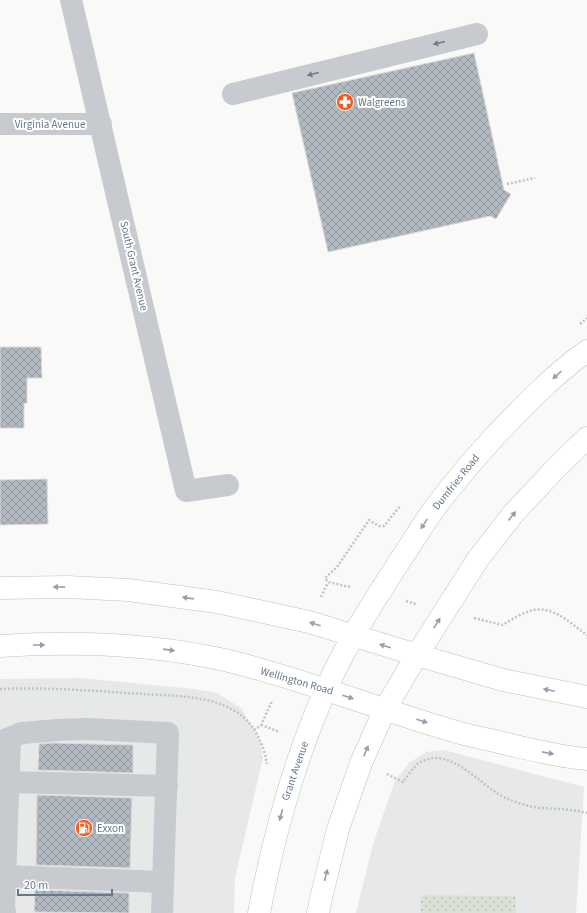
<svg xmlns="http://www.w3.org/2000/svg" width="587" height="913" font-family="'Source Sans 3',sans-serif">
<style>
.built{fill:#e7e8e8}
.park{fill:url(#park-dots)}
.building{fill:url(#building-cross-hatch);stroke:#dbdbd9}
.lines{fill:none;stroke-linecap:round;stroke-linejoin:round}
.major-casing{stroke:#bcc0c4;stroke-width:23}
.path{stroke:#c0c3c5;stroke-width:2.5;stroke-dasharray:2 2;stroke-linecap:butt}
.minor{stroke:#c7cbcf;stroke-width:22}
.major{stroke:#fff;stroke-width:22}
.oneway{fill:#6b7c8d}
.oneway2{fill:#94a0ad}
.labels{text-anchor:middle;dominant-baseline:central;stroke-width:4;stroke-linejoin:round;paint-order:stroke}
.poi-label{font-size:11px;fill:#66788a;stroke:#fff;text-anchor:start}
.street-label{font-size:11px;fill:#66788a;stroke:#fff}
</style>
<defs>
<pattern id="park-dots" width="8" height="8" patternUnits="userSpaceOnUse"><rect width="8" height="8" fill="#dae2d7"/><path d="M2 2h.1M6 6h.1" fill="none" stroke="#b5bcb4" stroke-width="1.8" stroke-linecap="round"/></pattern>
<pattern id="building-cross-hatch" width="8" height="8" patternUnits="userSpaceOnUse"><rect width="8" height="8" fill="#b2b9c0"/><path d="M0 0l8 8M0 8l8-8" fill="none" stroke="#959ba2"/></pattern>
</defs>
<rect width="100%" height="100%" fill="#f9f9f7"/>
<!-- built -->
<path class="built" d="M81,678L194,689L217,693L241,708L260,741L263,758L235,878L234,913H0V679Z
M444,750L584,787L576,913H356L374,841L395,781L409,763L426,752Z"/>
<!-- park -->
<path class="park" d="M421,895L516,896V913H421Z"/>
<!-- building -->
<path class="building" d="M474,53L504,190L511,194L496,219L490,216L328,252L292,93Z
M0,347H41L42,378H27V403L24,404V428H0Z
M47,479L48,524L0,525V480Z
M52,743L133,745V773L38,770L39,744Z
M37,795L132,798L130,868L36,865Z
M35,890L129,893V913L34,912Z"/>
<g class="lines">
<defs>
<path id="major" d="M0,588L67,587L128,590L217,602L309,622L417,655L503,680L587,697
M0,646C75,641 155,644 229,661C307,680 382,711 460,733C475,737 491,740 507,744C533,750 560,757 587,759
M259,913C277,818 305,720 353,636C368,610 385,584 401,559C414,540 426,519 440,501C457,479 475,458 494,437C523,407 553,375 587,351
M318,913L322,894L338,829L361,763L385,709L417,655L478,559L513,514L556,468L587,438"/>
</defs>
<!-- major casing -->
<use href="#major" class="major-casing"/>
<!-- path -->
<path class="path" d="M507,184L535,178
M580,324L587,318
M350,587L328,582L325,578L337,567L369,520L379,526H384L400,506
M321,597L328,582
M406,601L416,604
M474,618L502,625C510,621 518,615 527,612C550,602 570,623 587,635
M0,689C48,687 95,691 143,694C173,696 208,695 235,711C253,721 264,744 267,764
M261,725L280,732
M254,730L261,725L272,701
M387,774L403,782C408,776 413,767 419,763C451,743 482,789 508,799C518,803 530,807 541,808C556,809 572,809 587,813"/>
<!-- minor -->
<path class="minor" d="M71,0L186,491L228,485
M233,94L477,34
M0,124H101
M0,742L22,733L58,730L87,729L168,733L162,913
M9,782L167,786
M5,876L163,882
M5,913L4,908L10,738"/>
<!-- major -->
<use href="#major" class="major"/>
</g>
<!-- one-way arrows -->
<defs><path id="oneway-solid" d="M-6-.8H1V-3.2L6.5 0L1 3.2V.8H-6Z"/></defs>
<g class="oneway">
<use href="#oneway-solid" transform="translate(439 43) rotate(166)"/>
<use href="#oneway-solid" transform="translate(313 74) rotate(166)"/>
</g>
<g class="oneway2">
<use href="#oneway-solid" transform="translate(557 375) rotate(138)"/>
<use href="#oneway-solid" transform="translate(512 516) rotate(-50)"/>
<use href="#oneway-solid" transform="translate(424 524) rotate(123)"/>
<use href="#oneway-solid" transform="translate(59 587) rotate(179)"/>
<use href="#oneway-solid" transform="translate(188 598) rotate(-172)"/>
<use href="#oneway-solid" transform="translate(437 623) rotate(-58)"/>
<use href="#oneway-solid" transform="translate(315 624) rotate(-162)"/>
<use href="#oneway-solid" transform="translate(39 645)"/>
<use href="#oneway-solid" transform="translate(385 646) rotate(-163)"/>
<use href="#oneway-solid" transform="translate(169 650) rotate(8)"/>
<use href="#oneway-solid" transform="translate(549 690) rotate(-168)"/>
<use href="#oneway-solid" transform="translate(348 697) rotate(18)"/>
<use href="#oneway-solid" transform="translate(422 721) rotate(18)"/>
<use href="#oneway-solid" transform="translate(366 751) rotate(-67)"/>
<use href="#oneway-solid" transform="translate(548 753) rotate(11)"/>
<use href="#oneway-solid" transform="translate(281 815) rotate(105)"/>
<use href="#oneway-solid" transform="translate(326 875) rotate(-76)"/>
</g>
<!-- icons -->
<defs>
<symbol id="pharmacy-disc" viewBox="-11 -11 22 22"><circle r="9.5" fill="#f15e1f" stroke="#fff"/><path d="M-2-6h4v4h4v4h-4v4h-4v-4h-4v-4h4Z" fill="#fff"/></symbol>
<symbol id="fuel-disc" viewBox="-11 -11 22 22"><circle r="9.5" fill="#f15e1f" stroke="#fff"/><path d="M-5.5-6h7V0h2V4h1.3V-2.5L3-4.5l.8-.8L6-3V5H2.5V1h-1V6h-7ZM-4.2-4.7v3.2H.2V-4.7Z" fill="#fff"/></symbol>
</defs>
<g fill-rule="evenodd">
<use href="#pharmacy-disc" x="335" y="92" width="20" height="20"/>
<use href="#fuel-disc" x="74" y="818" width="20" height="20"/>
</g>
<g class="labels">
<!-- poi labels -->
<g class="poi-label">
<text x="358" y="102">Walgreens</text>
<text x="97" y="828">Exxon</text>
</g>
<!-- street labels -->
<g class="street-label">
<text x="50" y="124">Virginia Avenue</text>
<text transform="translate(134 266) rotate(77)">South Grant Avenue</text>
<text transform="translate(456 482) rotate(-51)">Dumfries Road</text>
<text transform="translate(297 681) rotate(16)">Wellington Road</text>
<text transform="translate(295 771) rotate(-71)">Grant Avenue</text>
</g>
</g>
<!-- scale -->
<path d="M18 889v6h94v-6" fill="none" stroke="#66788a" stroke-width="2"/>
<text x="24" y="889" font-size="12" fill="#66788a" stroke="#ffffff" stroke-width="3" paint-order="stroke">20 m</text>
</svg>
